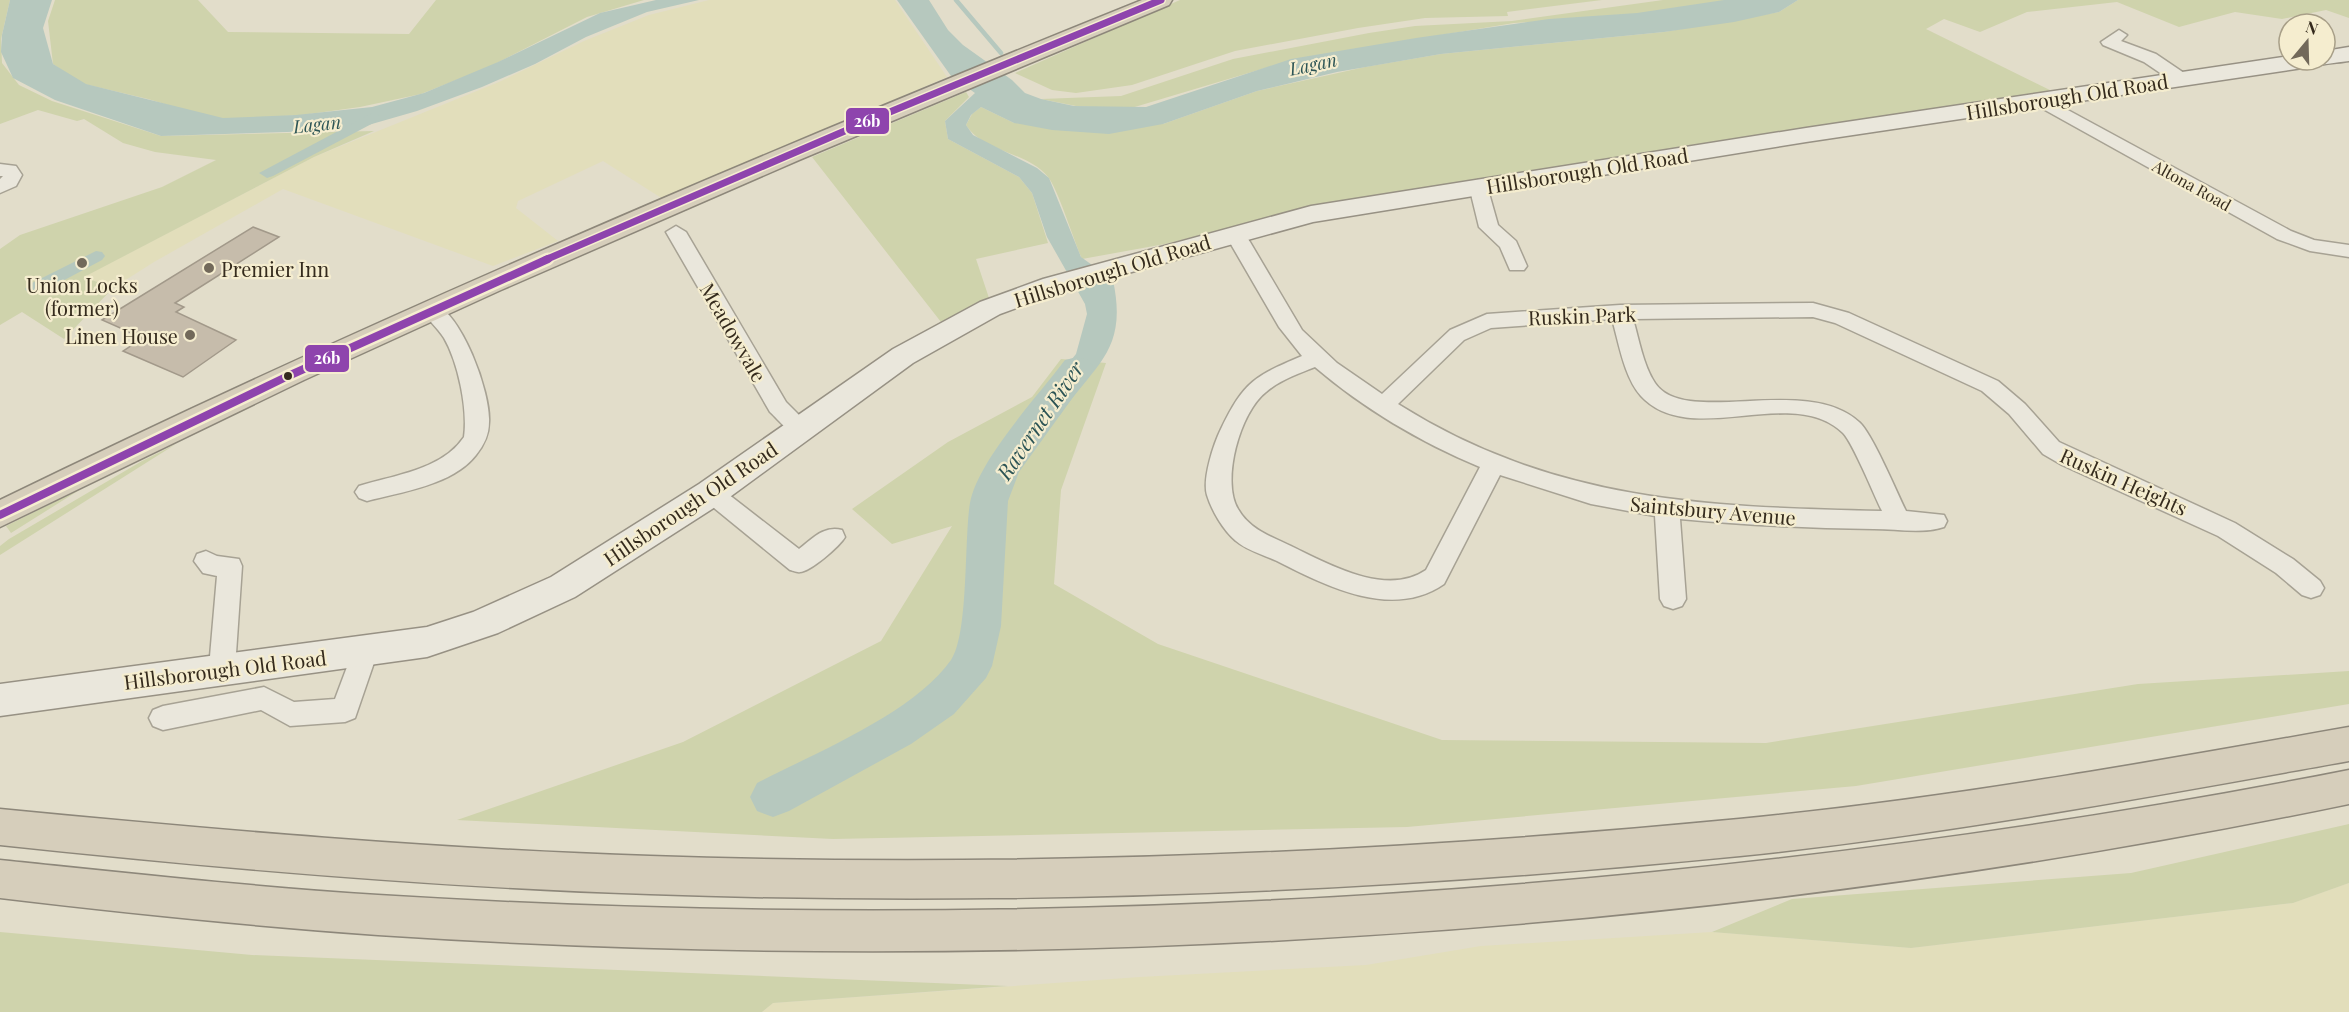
<svg xmlns="http://www.w3.org/2000/svg" width="2349" height="1012" font-family="'Playfair Display',serif">
<style>
.farmland{fill:#e2debb}
.green{fill:#cfd3ac}
.water{fill:#b6c8be}
.lines{fill:none;stroke-linecap:round;stroke-linejoin:round}
.stream{stroke:#b6c8be;stroke-width:4.5}
.canal{fill:#b6c8be;fill-rule:evenodd}
.river{fill:#b6c8be;fill-rule:evenodd}
.building{fill:#c6bcab;stroke:#a2998a;stroke-width:1.5}
.street-casing{stroke:#a7a294;stroke-width:3}
.secondary-casing{stroke:#979184;stroke-width:3}
.highway-casing{stroke:#8d877a;stroke-width:3}
.street{fill:#eae7dc;fill-rule:evenodd}
.secondary{fill:#eae7dc;fill-rule:evenodd}
.highway{fill:#d6cebb;fill-rule:evenodd}
.bus-1-far1-casing{stroke:#f5edcf;stroke-width:10}
.bus-1-casing{stroke:#f5edcf;stroke-width:13}
.bus-1-far1{stroke:#8e44ad;stroke-width:7}
.bus-1{stroke:#8e44ad;stroke-width:8}
.poi-dot{fill:#72695a;stroke:#f5edcf;stroke-width:2}
.bus-dot{fill:#352b1d;stroke:#f5edcf;stroke-width:2}
.labels{text-anchor:middle;dominant-baseline:central;stroke-width:4.5;stroke-linejoin:round;paint-order:stroke}
.far-street-label{font-size:16px;fill:#352b1d;stroke:#f5edcf}
.far-water-label{font-size:18px;font-style:italic;fill:#2c5455;stroke:#f5edcf}
.street-label{font-size:20px;fill:#352b1d;stroke:#f5edcf}
.poi-label{font-size:20px;fill:#352b1d;stroke:#f5edcf;text-anchor:start}
.water-label{font-size:21px;font-style:italic;fill:#2c5455;stroke:#f5edcf}
.line-badge{stroke:#f5edcf;stroke-width:2}
.badge-label{font-size:16px;text-anchor:middle;font-weight:bold;fill:#fff}
</style>
<rect width="100%" height="100%" fill="#e2ddca"/>
<!-- farmland -->
<path class="farmland" d="M709,0H895L947,77L663,199L603,161L518,201L516,208L558,241L493,266L283,189L154,262L113,288L83,277L314,157L499,82L584,41L649,15Z
M2349,883V1012H762L773,1003L1140,977L1366,965L1481,946L1712,932L1911,948L2293,903Z"/>
<!-- green -->
<path class="green" d="M0,0H10L1,39L2,63L19,85L52,101L161,136L374,131L314,157L84,277L113,288L64,339L22,312L0,325V249L20,235L162,187L216,160L155,152L123,143L84,119L77,121L38,110L0,124Z
M55,0H198L228,32L409,34L436,0H644L587,17L489,67L421,94L360,107L302,115L218,120L148,99L80,83L53,64L48,21Z
M1180,0H1602L1507,12L1508,16L1425,18L1358,28L1235,51L1132,85L1076,93L1052,90L1015,73Z
M1663,0H1728L1629,16L1514,23L1295,59L1128,109L1076,106L1041,99L1121,96L1233,59L1369,33L1415,26L1512,21Z
M1798,0H2349V18L2326,10L2282,19L2235,12L2179,27L2117,2L2027,12L1980,32L1944,19L1926,29L2058,94L1289,213L1165,244L1082,259C1074,241 1058,189 1048,177C1027,151 984,153 966,125L972,114L981,107L1014,123L1163,124L1257,91L1365,67L1441,54L1664,32L1779,12Z
M966,92L969,97L945,121L948,139L1019,177L1032,193L1048,243L976,259L989,298L941,322L812,157Z
M1061,359L1106,363L1061,490L1054,584L1158,644L1442,740L1766,743L2138,684L2349,671V704L1856,786L1407,827L833,839L457,820L683,742L881,641L952,526L892,544L852,509L948,442L1032,397Z
M176,444L0,555V546L9,539L142,461Z
M81,489L11,533L6,526Z
M2349,824V883L2293,903L1911,948L1712,932L1792,899L2131,873Z
M0,932L252,955L1008,986L773,1003L762,1012H0Z"/>
<!-- water -->
<path class="water" d="M10,0H52L43,28L53,64L86,84L223,118L296,115L372,107L424,93L498,62L600,13L656,0H699L647,12L586,37L535,64L482,87L417,111L351,130L161,136L55,100L13,78L1,52L2,35Z
M897,0H929L948,30L963,45L1012,80L1025,93L1041,99L1074,106L1146,107L1291,59L1416,38L1549,19L1637,13L1724,0H1798L1779,12L1734,22L1664,32L1441,54L1337,72L1257,91L1163,124L1109,134L1052,130L1014,123L981,107L971,115L966,125L973,135L1037,168L1049,178L1081,257L1113,280C1128,351 1096,363 1060,415L1035,405L1076,354L1087,314L1085,304L1047,237L1032,193L1019,177L948,139L945,121L975,93L951,76Z"/>
<g class="lines">
<!-- stream -->
<path class="stream" d="M956,0L1001,53"/>
<!-- canal -->
<path class="canal" d="M374,112L382,117L379,120L273,176L267,178L259,173Z
M96,251L102,252L105,256L102,260L40,293H28L25,289L28,285Z"/>
<!-- river -->
<path class="river" d="M1077,357L1089,360L1094,368L1019,472L1008,501L1001,626L992,666L986,678L954,714L911,744L789,811L773,817L757,811L750,797L757,783C815,753 914,713 951,660C969,634 964,538 970,503C978,460 1038,396 1065,360Z"/>
</g>
<!-- building -->
<path class="building" d="M253,227L279,237L175,303L184,307L176,312L236,340L183,377L123,351L143,338L102,320Z"/>
<g class="lines">
<defs>
<path id="street" d="M2119,30L2127,35L2121,41L2156,54L2187,75L2189,79L2187,83H2175L2144,62L2103,45L2101,42Z
M2042,96L2291,231L2314,240L2349,245V257L2310,251L2277,239L2036,105L2033,101L2036,97Z
M0,164L16,166L22,175L16,186L0,193V179L3,176H0Z
M1478,180L1487,186L1498,225L1516,241L1527,266L1524,270H1510L1500,247L1479,227L1469,186Z
M676,226L686,232L786,402L811,427L808,433C791,438 782,423 770,412L666,232Z
M1235,228L1242,230L1250,242L1302,330L1337,363L1382,394L1450,330L1487,314L1620,305L1813,303L1849,313L1998,381L2025,404L2059,442L2235,523L2293,559L2320,581L2324,588L2320,595L2311,598L2302,595L2276,573L2218,536L2062,465L2043,454L2009,414L1982,391L1835,323L1813,317L1633,319C1639,339 1643,365 1655,383C1685,428 1806,373 1859,422C1872,433 1897,493 1906,511L1944,515L1947,521L1944,527C1923,534 1896,529 1874,529C1809,528 1744,525 1680,519L1686,599L1682,606L1673,609L1664,606L1660,599L1655,516L1591,504L1500,475L1444,584C1392,620 1326,586 1277,561C1264,555 1246,550 1236,541C1223,530 1212,511 1207,495C1202,479 1214,443 1221,429C1244,381 1255,376 1302,356L1279,327L1225,234ZM1612,319C1619,343 1624,377 1641,396C1691,450 1792,383 1843,433C1853,443 1874,495 1882,511C1704,507 1554,502 1398,404L1464,340L1491,328ZM1315,367C1363,408 1422,443 1480,467L1426,570C1387,597 1330,565 1293,547C1272,537 1250,530 1238,509C1221,481 1240,412 1266,392C1280,380 1298,374 1315,367Z
M431,302C461,310 491,393 489,422C489,435 484,445 476,455C453,485 401,492 367,501L359,498L355,492L359,486C394,475 442,470 464,437C468,409 458,362 444,338C437,327 427,319 421,309L424,304Z
M711,484L719,487L799,549C812,539 824,525 842,530L845,537C840,546 810,572 800,572C798,573 791,570 790,570L703,499L699,493L703,487Z
M206,551L217,556L239,559L242,566L235,668L231,676L222,679L213,676L209,668L217,576L203,573L194,561L197,554Z
M365,640L374,643L378,651L355,718L345,722L290,726L261,710L163,730L153,726L149,718L153,710L163,706L264,687L294,702L335,699L356,643Z"/>
<path id="secondary" d="M2349,47V61C2335,63 2322,64 2309,67L1806,142L1313,222L1063,291L1000,314L913,363L723,502L575,597L498,633L427,657L0,716V684L427,627L473,612L551,577L699,484L893,349L980,302L1043,279L1311,206L1806,128L2289,56V60H2325V51Z"/>
<path id="highway" d="M1142,0H1172L1169,5L799,160L501,290L304,380L0,527V500C373,318 757,155 1142,0Z
M2349,727V761C2147,797 1944,835 1740,856C1378,892 1014,907 650,894C433,887 216,868 0,845V809C216,830 433,849 650,856C1013,868 1378,854 1739,819C1944,799 2147,763 2349,727Z
M2349,770V804C1711,936 1028,978 378,935C252,926 126,913 0,898V860C126,873 252,887 378,895C1028,936 1710,896 2349,770Z"/>
</defs>
<!-- street casing -->
<use href="#street" class="street-casing"/>
<!-- secondary casing -->
<use href="#secondary" class="secondary-casing"/>
<!-- highway casing -->
<use href="#highway" class="highway-casing"/>
<!-- street -->
<use href="#street" class="street"/>
<!-- secondary -->
<use href="#secondary" class="secondary"/>
<!-- highway -->
<use href="#highway" class="highway"/>
<defs>
<path id="bus-1-far1" d="M545,260L868,121L1161,0"/>
<path id="bus-1" d="M0,515L286,377L548,259"/>
</defs>
<!-- bus-1-far1 casing -->
<use href="#bus-1-far1" class="bus-1-far1-casing"/>
<!-- bus-1 casing -->
<use href="#bus-1" class="bus-1-casing"/>
<!-- bus-1-far1 -->
<use href="#bus-1-far1" class="bus-1-far1"/>
<!-- bus-1 -->
<use href="#bus-1" class="bus-1"/>
</g>
<!-- markers -->
<g class="poi-dot">
<circle cx="82" cy="263" r="6"/>
<circle cx="209" cy="268" r="6"/>
<circle cx="190" cy="335" r="6"/>
</g>
<circle class="bus-dot" cx="288" cy="376" r="5"/>
<g class="labels">
<!-- far-street labels -->
<g class="far-street-label">
<text transform="translate(2192 185) rotate(29)">Altona Road</text>
</g>
<!-- far-water labels -->
<g class="far-water-label">
<text transform="translate(1313 64) rotate(-12)">Lagan</text>
<text transform="translate(317 124) rotate(-6)">Lagan</text>
</g>
<!-- street labels -->
<g class="street-label">
<text transform="translate(2067 96) rotate(-9)">Hillsborough Old Road</text>
<text transform="translate(1587 170) rotate(-9)">Hillsborough Old Road</text>
<text transform="translate(1112 270) rotate(-17)">Hillsborough Old Road</text>
<text transform="translate(1582 315) rotate(-2)">Ruskin Park</text>
<text transform="translate(734 332) rotate(60)">Meadowvale</text>
<text transform="translate(2124 481) rotate(24)">Ruskin Heights</text>
<text transform="translate(690 503) rotate(-34)">Hillsborough Old Road</text>
<text transform="translate(1713 510) rotate(5)">Saintsbury Avenue</text>
<text transform="translate(225 669) rotate(-7)">Hillsborough Old Road</text>
</g>
<!-- poi labels -->
<g class="poi-label">
<text x="221" y="268">Premier Inn</text>
<text x="82" y="284" text-anchor="middle">Union Locks<tspan x="82" dy="23">(former)</tspan></text>
<text x="178" y="335" text-anchor="end">Linen House</text>
</g>
<!-- water labels -->
<g class="water-label">
<text transform="translate(1039 420) rotate(-56)">Ravernet River</text>
</g>
</g>
<g class="line-badge">
<rect x="845" y="107" width="45" height="28" rx="6" fill="#8e44ad"/>
<rect x="304" y="344" width="46" height="29" rx="6" fill="#8e44ad"/>
</g>
<g class="badge-label">
<text x="867" y="127">26b</text>
<text x="327" y="364">26b</text>
</g>
<!-- north arrow -->
<g transform="translate(2307 42) rotate(19)"><circle r="28" fill="#f5edcf" stroke="#a89f88" stroke-width="1.5"/>
<path d="M0-4.5L10 22L0 15L-10 22Z" fill="#72695a"/>
<text y="-9" font-size="16" font-weight="bold" text-anchor="middle" fill="#352b1d">N</text>
</g>
</svg>
